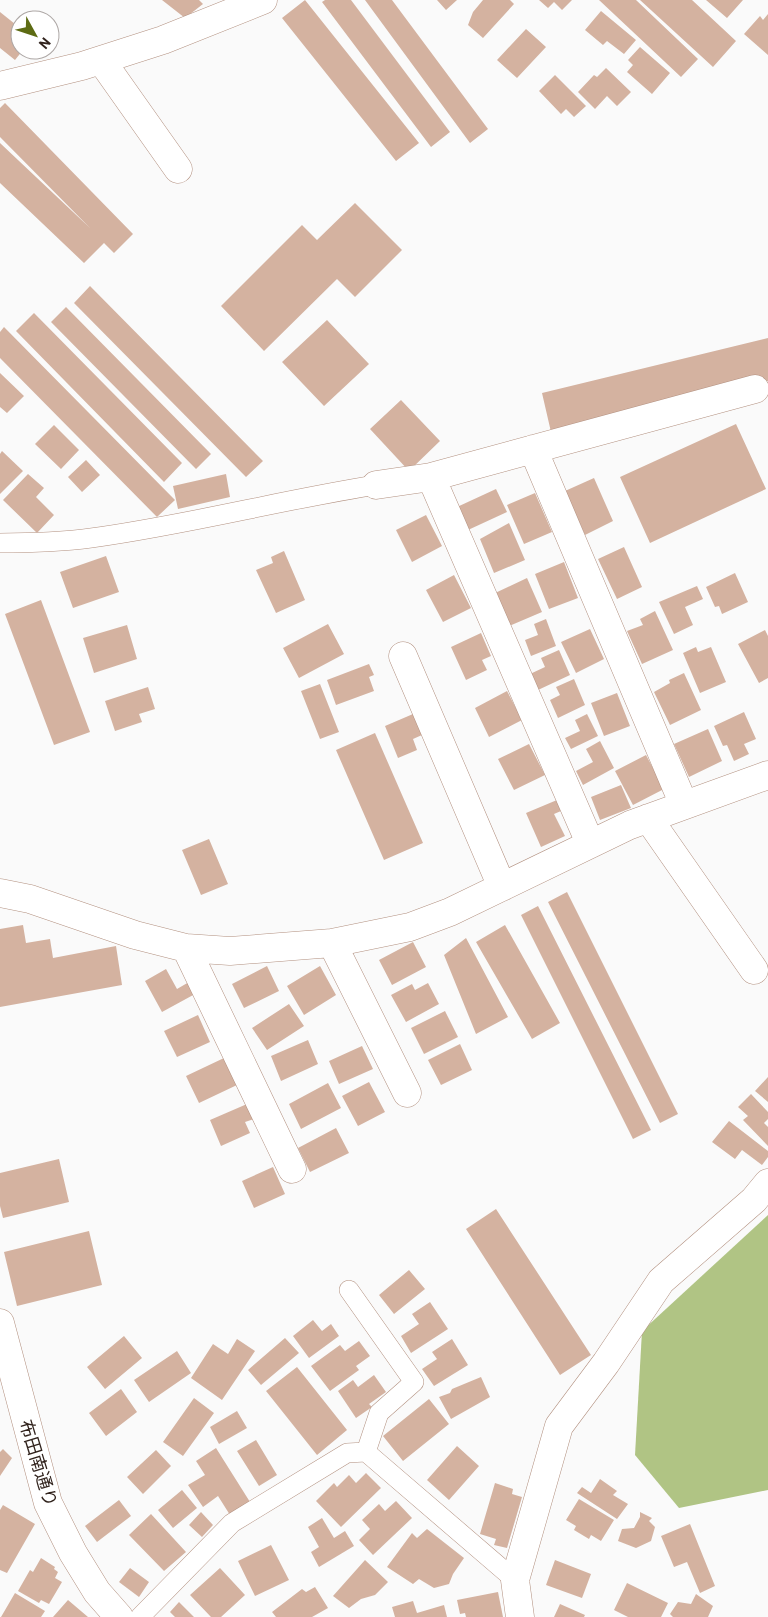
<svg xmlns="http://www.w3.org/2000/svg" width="768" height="1617" font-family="Barlow,'Noto Sans JP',sans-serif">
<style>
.forest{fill:#b0c484}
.building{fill:#d4b2a0}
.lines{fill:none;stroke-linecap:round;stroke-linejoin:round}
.service-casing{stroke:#b39180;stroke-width:20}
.minor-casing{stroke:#b39180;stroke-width:29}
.tertiary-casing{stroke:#b39180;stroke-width:29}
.service{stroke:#fff;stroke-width:19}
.minor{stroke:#fff;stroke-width:28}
.tertiary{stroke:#fff;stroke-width:28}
.labels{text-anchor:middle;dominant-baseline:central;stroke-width:4;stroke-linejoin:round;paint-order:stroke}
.street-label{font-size:18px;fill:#31231d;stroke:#fff}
</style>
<rect width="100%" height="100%" fill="#fafafa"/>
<!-- forest -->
<path class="forest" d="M768,1215V1490L679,1508L635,1455L642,1331Z"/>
<!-- building -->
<path class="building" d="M162,0H199L203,4L185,18Z
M305,0L419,143L396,161L282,18Z
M325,0H351L450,132L431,147L322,2Z
M365,0H392L488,129L470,143Z
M437,0H457L446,10Z
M483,0H510L514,4L483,38L468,25L473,12Z
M539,0H572L562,10L554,2L548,8Z
M599,0H636L698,59L681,77Z
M640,0H692L736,41L713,67Z
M706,0H743L727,18Z
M601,11L636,40L624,54L607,41L603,45L585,30Z
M0,12L20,28V50H23L15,60L0,48Z
M768,14V55L744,34L760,16L763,20Z
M526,29L546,47L517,78L497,60Z
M640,47L670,73L652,94L627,72L633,65L628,60Z
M606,68L631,92L617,106L607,96L595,109L578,92L594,75L597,77Z
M555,75L586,106L574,117L566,109L561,114L539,91Z
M5,103L133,234L114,253L104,243L84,263L0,183V143L90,228L0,137V108Z
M355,203L402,250L355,297L337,279L264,351L221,306L302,225L317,240Z
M90,286L263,461L246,477L74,303Z
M66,307L211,454L196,469L51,322Z
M34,313L182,463L164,482L16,331Z
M327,320L369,364L324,406L282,362Z
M4,327L175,500L157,517L0,358V332Z
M768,338V381L551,432L542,393Z
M0,373L24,396L7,413L0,407Z
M401,400L440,441L409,471L370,429Z
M736,424L766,489L650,543L620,477Z
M54,425L79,450L61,469L35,444Z
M2,451L23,471L0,494V454Z
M86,460L100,475L82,492L68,477Z
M28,474L44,488L36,497L54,515L37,533L3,500Z
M226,474L230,497L178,509L173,486Z
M594,478L613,521L585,535L565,491Z
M496,489L507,512L468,530L457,507Z
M535,493L552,532L524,544L507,505Z
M426,515L442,546L412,562L396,530Z
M509,523L525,560L494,573L480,539Z
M624,547L642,587L617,599L598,559Z
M284,551L305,600L276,613L256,570L273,563L271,557Z
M106,556L119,592L73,608L60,572Z
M564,562L578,598L549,609L535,574Z
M735,573L748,602L722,614L719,606L715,607L706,587Z
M454,575L471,608L443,622L426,590Z
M527,578L542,612L507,627L493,594Z
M697,586L703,599L685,607L693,625L674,634L659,602Z
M41,600L90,732L54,745L5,614Z
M655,611L673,650L642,664L627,631L643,625L640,619Z
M546,619L556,646L531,656L525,640L538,635L534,624Z
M328,624L344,654L299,678L283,648Z
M127,625L137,659L94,673L83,638Z
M590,629L604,659L576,673L561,642Z
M765,630L768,636V678L759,683L738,644Z
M481,633L491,656L482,660L487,670L466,680L451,647Z
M696,647L698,652L711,647L726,682L700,693L683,653Z
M559,650L570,675L538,690L530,674L545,667L541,658Z
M369,664L374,675L369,677L374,691L336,705L327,680Z
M684,673L701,710L670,725L654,692L670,683L669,680Z
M574,679L585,705L558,718L550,700L560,695L556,687Z
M320,684L339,732L320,739L301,691Z
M148,687L155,709L139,714L142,722L115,731L105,701Z
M507,691L522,720L489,737L475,708Z
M617,693L630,726L604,736L591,703Z
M744,712L756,739L744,744L749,754L734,761L727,745L723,746L714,726Z
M413,714L422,735L413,739L417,750L398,758L385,726Z
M587,714L598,736L571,749L565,738L580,731L575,720Z
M708,729L722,761L689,777L674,744Z
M375,733L423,843L384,860L336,750Z
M600,741L614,768L583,785L576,771L593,762L586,749Z
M529,744L545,775L514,790L498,759Z
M646,755L664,789L633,805L615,771Z
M621,785L631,808L600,820L591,797Z
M557,800L561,811L554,814L565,836L541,847L526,813Z
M209,839L228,884L201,895L182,850Z
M567,892L678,1114L660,1123L548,902Z
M538,906L651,1130L633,1139L521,915Z
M23,925L26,943L50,939L53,958L116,946L122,985L0,1007V929Z
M505,925L560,1023L532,1039L476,942Z
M466,938L508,1017L476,1034L444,955Z
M413,942L426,967L392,985L379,960Z
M267,966L279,991L244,1008L232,984Z
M320,966L336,995L304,1015L287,986Z
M166,969L177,989L189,982L195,994L162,1012L145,981Z
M428,983L439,1004L406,1022L391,995L412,984L415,990Z
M289,1004L304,1026L267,1050L252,1028Z
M445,1011L458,1037L424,1054L411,1028Z
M198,1015L210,1042L177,1057L164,1031Z
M308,1040L318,1064L281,1081L271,1056Z
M460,1044L472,1070L441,1085L428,1060Z
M362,1046L373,1069L339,1084L329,1061Z
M224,1058L237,1085L199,1103L186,1076Z
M768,1077V1102L755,1091Z
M369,1082L385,1112L358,1126L342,1096Z
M328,1083L341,1108L301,1129L289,1104Z
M751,1094L768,1112V1119L764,1123L768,1127V1146L743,1120L748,1116L738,1107Z
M247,1104L254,1119L245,1122L250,1133L221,1146L210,1120Z
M729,1121L768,1151V1157L762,1165L742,1150L735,1159L712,1142Z
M336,1128L349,1153L310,1172L298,1148Z
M59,1159L69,1202L3,1218L0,1206V1173Z
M273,1167L285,1194L254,1208L242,1181Z
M496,1209L591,1355L560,1375L466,1229Z
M89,1231L102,1285L17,1306L4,1252Z
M409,1270L425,1289L394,1314L379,1295Z
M430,1302L448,1329L411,1353L401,1336L419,1324L412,1314Z
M313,1320L322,1331L331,1324L339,1336L309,1358L293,1336Z
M124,1336L142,1358L105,1389L87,1367Z
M285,1338L299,1353L261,1385L248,1370Z
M237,1339L255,1351L222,1400L191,1378L213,1344L228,1354Z
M452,1339L468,1365L434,1386L422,1369L437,1359L432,1352Z
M359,1341L370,1356L356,1366L359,1370L330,1391L311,1366L340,1345L345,1351Z
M177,1351L191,1373L149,1402L134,1380Z
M297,1367L347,1430L317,1455L266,1391Z
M374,1375L386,1392L369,1404L372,1407L356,1418L338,1391L353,1380L358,1387Z
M481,1377L490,1397L451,1419L439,1397L450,1393L452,1389Z
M121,1389L137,1412L106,1436L89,1413Z
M194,1398L214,1413L183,1456L163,1442Z
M429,1399L449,1424L403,1461L383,1436Z
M237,1411L247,1428L219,1444L210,1427Z
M256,1440L277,1475L259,1486L237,1451Z
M457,1446L479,1466L449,1500L427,1480Z
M216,1448L250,1502L230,1515L218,1496L203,1507L188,1485L205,1475L196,1461Z
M3,1449L12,1458L0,1476V1452Z
M156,1450L171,1466L143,1494L127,1477Z
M366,1473L381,1488L341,1527L316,1501L334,1483L337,1487L349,1475L356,1483Z
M600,1479L617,1491L613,1495L628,1504L617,1519L577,1493L582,1487L591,1493Z
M495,1483L513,1489L512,1494L522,1497L507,1548L494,1545L496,1539L480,1534Z
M182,1490L197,1508L173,1528L158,1510Z
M579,1499L614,1520L601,1541L591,1535L589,1539L574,1530L576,1526L566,1520Z
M119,1500L131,1516L97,1542L85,1526Z
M396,1501L412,1518L373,1555L359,1540L370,1529L362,1520L379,1504L385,1511Z
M3,1505L35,1524L7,1573L0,1570V1510Z
M201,1512L213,1525L202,1537L189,1525Z
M640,1512L652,1518L649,1521L655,1527L651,1541L636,1548L618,1541L622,1529L634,1528L640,1517Z
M151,1514L186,1552L164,1571L129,1535Z
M322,1518L334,1538L345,1531L354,1546L319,1567L311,1552L319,1547L308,1527Z
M690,1524L715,1586L700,1593L687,1562L674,1567L661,1536Z
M427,1529L464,1558L453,1574L449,1584L434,1588L419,1579L413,1584L387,1567L412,1533L417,1538Z
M271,1545L289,1580L255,1596L238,1561Z
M41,1558L55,1567L54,1569L58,1572L55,1578L62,1582L49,1604L41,1600L39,1603L18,1591L30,1570L33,1572Z
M365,1560L388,1582L375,1595L361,1599L349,1608L333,1596Z
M555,1560L591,1574L582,1598L546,1585Z
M130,1568L149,1582L139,1597L119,1582Z
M220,1568L245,1595L221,1617H211L190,1595Z
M627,1583L668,1603L661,1617H628L614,1610Z
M315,1587L328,1608L312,1617H276L272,1612L302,1589L306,1592Z
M498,1592L503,1617H466L465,1613L460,1614L457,1600Z
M15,1593L45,1611L41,1617H1Z
M696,1594L713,1606L708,1617H673L670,1614L678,1602L691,1604Z
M68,1600L88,1617H53Z
M413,1601L417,1613L444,1605L447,1617H395L392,1607Z
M179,1602L194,1617H175L170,1612Z
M560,1604L585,1615L584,1617H554Z"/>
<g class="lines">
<defs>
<path id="service" d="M0,543C30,543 61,542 91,538C187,525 281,500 376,485
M349,1290L414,1382L379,1413L366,1452
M140,1617L232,1523L347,1453L366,1452L515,1580"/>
<path id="minor" d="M101,60L178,169
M0,86L82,66L163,40L263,0
M533,449L684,805
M431,477L590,843
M376,485L431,477L755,389
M403,656L502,887
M648,818L754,970
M0,893L30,899L135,935L186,948L230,951L332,943L410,927L450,912L630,825L768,775
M332,943L407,1093
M186,948L292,1169
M520,1617L515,1580L559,1426L606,1363L661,1281L754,1200L768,1183"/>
<path id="tertiary" d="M0,1323L48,1503L73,1553L97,1592L119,1617"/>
</defs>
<!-- service casing -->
<use href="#service" class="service-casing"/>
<!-- minor casing -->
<use href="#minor" class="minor-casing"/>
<!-- tertiary casing -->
<use href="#tertiary" class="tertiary-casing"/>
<!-- service -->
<use href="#service" class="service"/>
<!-- minor -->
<use href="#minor" class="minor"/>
<!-- tertiary -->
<use href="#tertiary" class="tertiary"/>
</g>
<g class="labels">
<!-- street labels -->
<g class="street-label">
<text transform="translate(39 1463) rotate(73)">布田南通り</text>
</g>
</g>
<!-- north arrow -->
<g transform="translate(35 35) rotate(130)"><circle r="24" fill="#ffffff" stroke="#ada7a5"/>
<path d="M0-4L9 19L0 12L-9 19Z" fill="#5d6b13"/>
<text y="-8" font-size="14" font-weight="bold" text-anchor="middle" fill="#31231d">N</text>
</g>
</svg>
